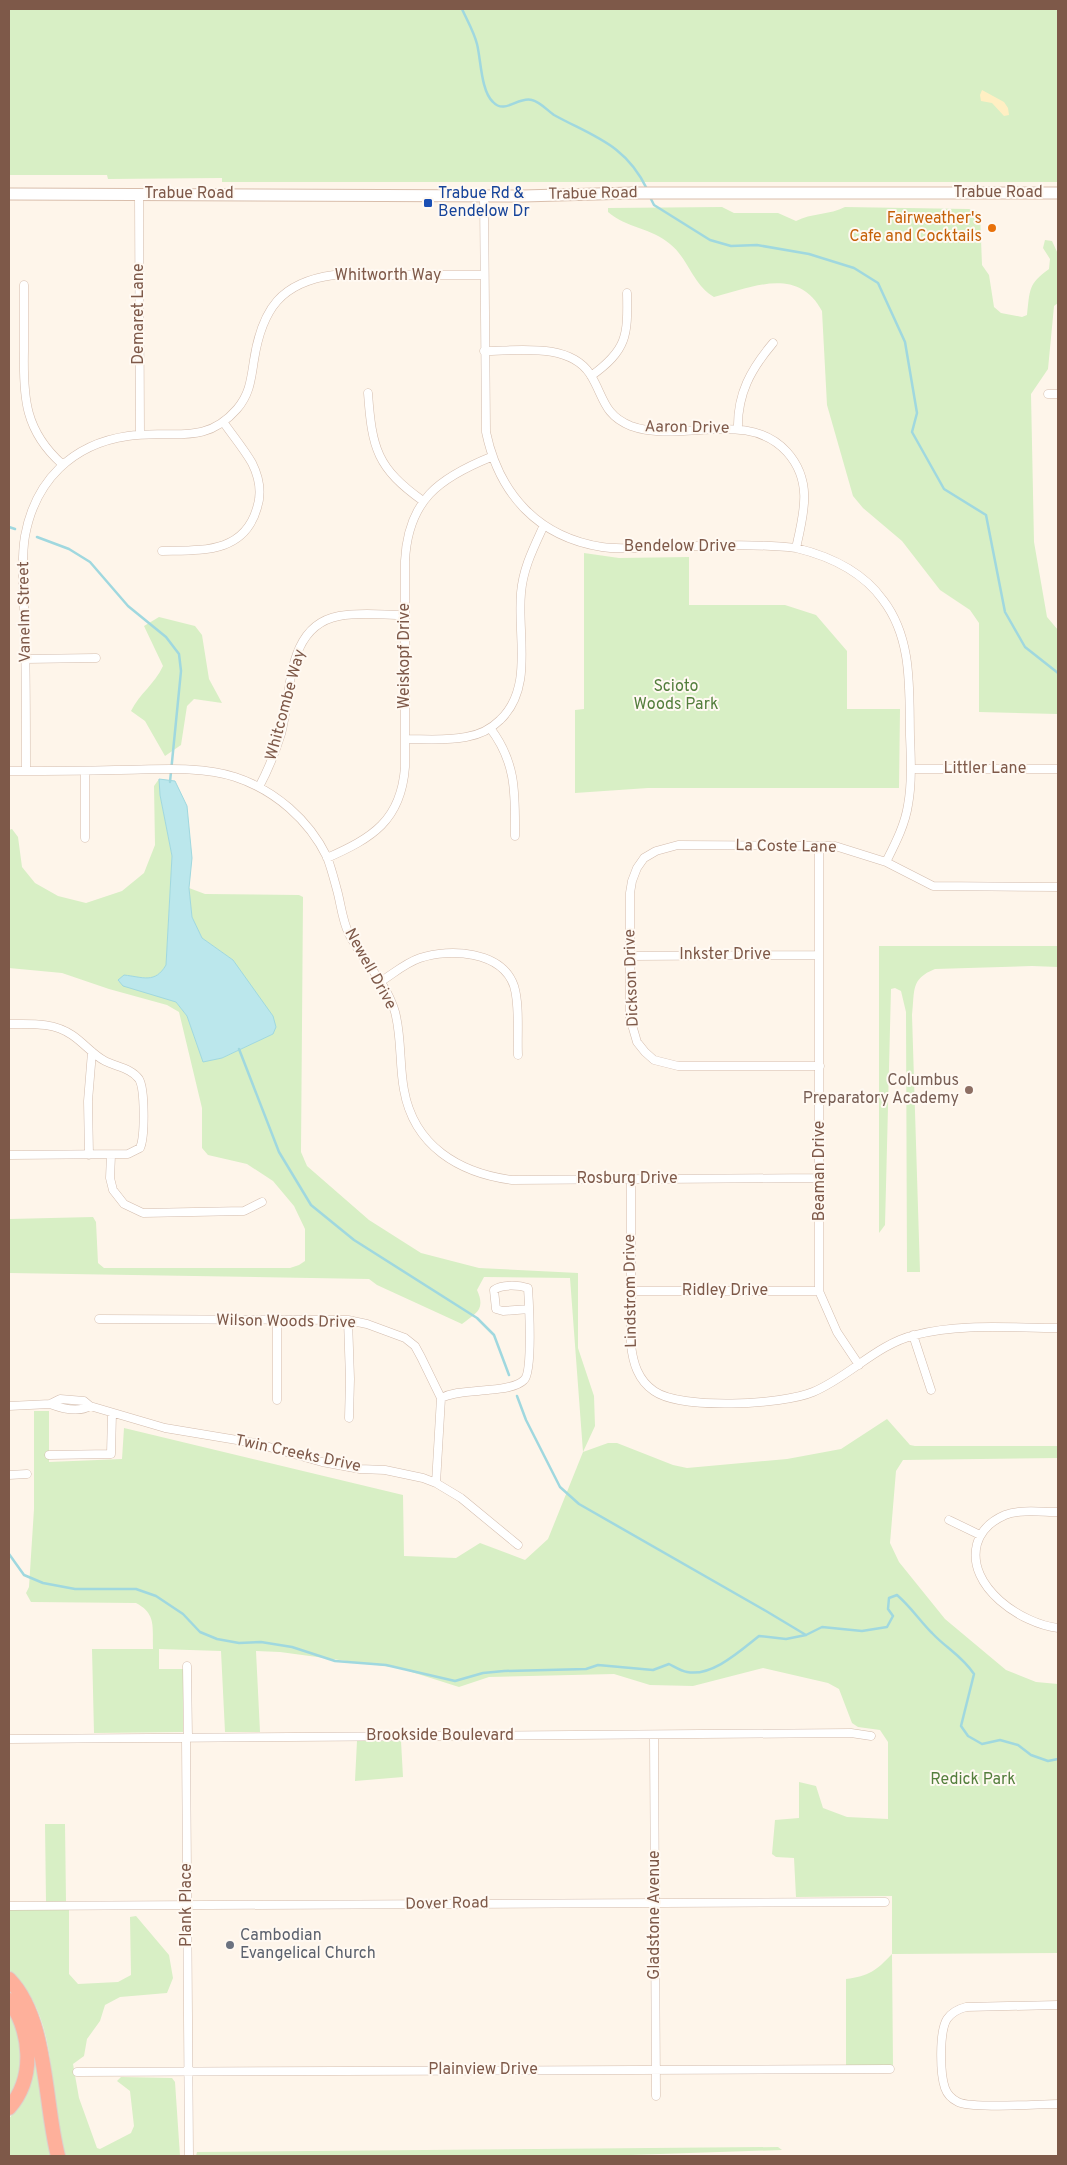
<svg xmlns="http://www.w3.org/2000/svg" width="1067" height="2165" font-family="Overpass,sans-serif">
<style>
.green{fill:#d8efc5}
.sand{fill:#ffefc3}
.water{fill:#bbe7ec;stroke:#a0d8df}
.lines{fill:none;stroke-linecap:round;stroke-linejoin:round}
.stream{stroke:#a0d8df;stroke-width:2.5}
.street-casing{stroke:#d3bcad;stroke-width:9}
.secondary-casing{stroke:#d9beac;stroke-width:13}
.highway-casing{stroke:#dbd1cc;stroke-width:16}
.street{stroke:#fff;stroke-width:8}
.secondary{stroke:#fff;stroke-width:11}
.highway{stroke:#feb09b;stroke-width:14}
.transit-dot{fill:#1a4fb4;stroke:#fff9f2;stroke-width:2}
.food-dot{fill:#e8710a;stroke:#fff9f2;stroke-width:2}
.education-dot{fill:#8d6e63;stroke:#fff9f2;stroke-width:2}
.worship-dot{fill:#6b7280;stroke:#fff9f2;stroke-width:2}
.labels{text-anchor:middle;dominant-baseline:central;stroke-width:4;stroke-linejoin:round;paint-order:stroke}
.street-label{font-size:16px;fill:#7e5949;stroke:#fff9f2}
.transit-label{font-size:16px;fill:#164399;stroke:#fff9f2;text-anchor:start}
.food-label{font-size:16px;fill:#c56008;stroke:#fff9f2;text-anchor:end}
.park-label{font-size:16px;fill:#537e3c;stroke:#fff9f2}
.education-label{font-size:16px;fill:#785e54;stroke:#fff9f2;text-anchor:end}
.worship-label{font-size:16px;fill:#5b616d;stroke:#fff9f2;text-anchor:start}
</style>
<rect width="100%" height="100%" fill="#fef5ea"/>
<!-- green -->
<path class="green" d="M9,9H1058V182H222V178L108,179L107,175H9Z
M722,207L734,213H778L796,221C811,213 830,215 845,207L969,209L980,213L982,265L989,275L994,307L1001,313L1022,317L1027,315C1030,290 1028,284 1049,269L1050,259L1043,248L1045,240L1052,241L1058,254V303L1054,306L1048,369L1031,394L1034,542L1047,617L1058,630V714L979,712V623L970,610L940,590L902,541L863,508L853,496L827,405L822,311C798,266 753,287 714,297C693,285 688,258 670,244C652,228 626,228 608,212V208Z
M584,553L619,558L689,557V605H785L816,615L847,651V709H900L899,788H648L575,793V710L584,709Z
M159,617L195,626L202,635L209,679L222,703L194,699L187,706L181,745L165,756L145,721L131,711C140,693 154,685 163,666L144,626Z
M159,779L160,795L172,856L166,965C155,984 143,977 124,975L118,981L176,1002L187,1016L203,1061L222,1058L273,1034L233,960L202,938L192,917L189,888L205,894L299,895L303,897L301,1152L307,1166L369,1220L421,1253L479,1268L578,1273V1348L594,1396L595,1426L583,1452L608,1443H617L673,1465L687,1468L787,1459L841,1449L887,1419L910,1445L915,1446H1058V1458L903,1460L896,1471L890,1543L899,1562L945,1619L1006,1670L1036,1682L1058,1684V1953L892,1954L893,2066H846V1979C869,1976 876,1971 892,1954V1896L796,1897L794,1858L776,1857L772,1854L775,1820L799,1818V1782L816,1786L823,1808L847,1817L888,1819V1742L880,1730L858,1727L852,1723L839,1689L828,1683L763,1668L693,1686L650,1685L614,1674L489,1677L459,1687L399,1668L280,1652L256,1651L260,1732H225L221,1651L159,1649V1669H183V1732L94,1733L92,1649H153C152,1628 157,1614 136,1603L31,1602L26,1593L29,1587L34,1509V1411H49V1462L122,1459L124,1428L403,1495L404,1556L456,1558L480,1543L525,1560L548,1539L583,1452L570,1278L484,1277L477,1290C486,1310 476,1313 462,1324L377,1285L369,1279L9,1273V1219L93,1217L96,1222L98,1263L104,1268H290L299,1265L305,1261V1229L294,1206L273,1181L247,1164L208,1155L202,1148V1108L179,1012L167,1005L109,989L62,973L9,968V830L12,829L18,837L22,867L35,883L58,896L86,903L122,891L144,873L155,845L154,786Z
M879,946H1058V967L1032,966L935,969C910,979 915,991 912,1015L920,1272H907L906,1012L901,991L895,988L891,989L885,1225L879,1233Z
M357,1741H401L403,1777L355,1781Z
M45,1824H65L66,1902H46Z
M9,1909H69V1974L78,1984L118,1982L131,1975L130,1917L136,1916L169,1955L173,1978L167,1993L120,1997L105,2005L100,2021L87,2039L84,2056L73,2064L79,2098L97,2148L100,2149L131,2133L134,2126L130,2091L117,2081L121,2077L172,2078L175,2082L180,2156H65C46,2094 62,2017 9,1970Z
M9,2012C12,2019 17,2026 19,2033C25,2054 19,2079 9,2098Z
M35,2057L53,2156H9V2119L18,2106L33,2058Z
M778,2147L782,2150L601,2156H196L197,2152Z"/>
<!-- sand -->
<path class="sand" d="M982,90L1004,102L1008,108L1009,115L1004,116L992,103L981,101L980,95Z"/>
<!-- water -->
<path class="water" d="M159,779L175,781L187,806L192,858L189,888L192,917L202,938L233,960L273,1016L276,1027L273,1034L222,1058L203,1062L187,1016L176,1002L123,986L118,980L124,975C143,977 155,984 166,965L172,856L160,795Z"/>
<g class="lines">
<!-- stream -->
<path class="stream" d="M462,9C467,20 474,32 477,44C481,60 481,91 493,102C505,115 518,96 532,100C540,102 547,110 554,115C594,137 625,144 647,189
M650,197L654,205L710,240L731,246L757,245L809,254L854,268L878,283L905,342L917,413L912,432L944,489L986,515L1005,612L1025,647L1058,673
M9,527L15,529
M37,537L69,549L90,562L128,606L166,637L179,654L181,671L170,782
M239,1049L279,1152L311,1205L354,1240L477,1318L494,1335L509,1375
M517,1396L526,1420L560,1487L579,1504L766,1611L806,1635
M9,1554L24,1575L43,1583L75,1589H136L156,1596L183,1614L200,1632L217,1639L239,1643L261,1642L292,1647L335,1661L386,1665L455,1681L483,1673L504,1671L586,1669L598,1665L653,1670L669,1664C675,1667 681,1671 687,1672C712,1677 740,1651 759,1636L786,1639L806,1635L822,1627L862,1631L887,1627L893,1616L888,1609L889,1598L897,1595C911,1607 920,1621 932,1633C947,1649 961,1655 974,1674L961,1726L968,1736L982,1744L1000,1740L1018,1745L1031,1755L1048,1761L1058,1759"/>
<defs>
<path id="street" d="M139,194L140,434
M484,195L486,432C499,494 538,537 602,547C620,550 641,547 659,547C702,546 754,543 796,548C829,556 863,572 883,600C913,639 909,690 910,736C911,759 912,783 908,805C905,825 895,844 886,862
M24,285C24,307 24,329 24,351C23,398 25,431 62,464
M484,351C517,351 569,342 590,374C604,396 603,415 631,426C680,444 747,408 787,452C813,481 804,513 796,548
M591,376C627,350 628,336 627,293
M368,393C372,449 377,468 423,501
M1048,394H1058
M738,429C737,394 751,369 773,343
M162,551C201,550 244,554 257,508C262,493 259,477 252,463C244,449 233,436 224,423
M25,659L96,658
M490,728C517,763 515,795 515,836
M405,739C425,739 446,741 466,737C478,735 491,729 500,720C534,688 517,635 521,593C523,568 534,547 544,525
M911,769H1058
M9,771C44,771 79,771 115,770C152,770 200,765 235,777C275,790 309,820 327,857C331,867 334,879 337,890C341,904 342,920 349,934C362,960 387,983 395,1012C402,1038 399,1064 404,1090C414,1146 459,1173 512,1180L820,1178
M26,771C26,726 26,682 25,638C25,609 20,564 25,536C35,481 72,444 128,436C171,429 204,447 237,409C250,394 251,379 254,360C262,309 281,282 334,275H484
M85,771V838
M259,787C268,770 275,753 281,734C292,694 285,626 339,616C360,612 383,615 404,615
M819,846V1291L837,1332L859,1365
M327,858C372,838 401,821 405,767V561C408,500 439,478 491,457
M630,956L819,955
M380,982C393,974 405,963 420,958C450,948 502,951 514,986C520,1005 517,1035 518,1055
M9,1024C31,1024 53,1022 72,1035C84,1043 93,1055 105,1061C117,1067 131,1068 139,1079C145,1089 145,1137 140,1148L128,1154L9,1155
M820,1066H678L654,1060L645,1052L637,1042L630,1018V893L632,881L637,868L644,858L656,851L678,845L835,846L886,862L933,886L1058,887
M89,1155L88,1101L92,1052
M111,1155L110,1178L113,1190L124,1204L143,1213L244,1211L262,1202
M631,1179V1345C633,1363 638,1380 654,1391C681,1410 782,1405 813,1392C849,1377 877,1344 915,1335C961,1323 1011,1328 1058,1328
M631,1291H819
M99,1319L348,1320L367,1324L405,1338L415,1346L421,1357L441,1398L436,1483
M277,1320V1400
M348,1320L350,1379L349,1418
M913,1335L931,1390
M441,1398C455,1391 472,1392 487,1390C498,1389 516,1388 524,1380C533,1372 529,1303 528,1288C519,1285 501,1284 494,1290L496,1309L503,1311L529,1309
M50,1404C63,1409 78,1413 90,1406
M9,1406L50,1404L60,1399L84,1401L90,1406L165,1428L255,1443L322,1462L360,1469L385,1470L423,1478L436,1483L461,1498L518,1545
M49,1455L111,1454L112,1413
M9,1475L27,1474
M1058,1512C1042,1512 1021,1509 1005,1515C991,1521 981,1530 977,1544C966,1587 1022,1624 1058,1628
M949,1520L980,1535
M187,1666L188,1738
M654,1735L656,2096
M186,1738L189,2156
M9,1739L851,1733L871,1736
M9,1906L885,1902
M1058,2005L966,2007C958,2009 952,2012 947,2019C939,2032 940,2074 945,2088C947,2094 952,2099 958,2102C972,2109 1039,2104 1058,2104
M77,2072L890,2069"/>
<path id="secondary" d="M9,194L523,196L632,193H1058"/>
<path id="highway" d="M9,1979C48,2019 44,2103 58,2156
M9,2000C31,2031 36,2077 9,2108"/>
</defs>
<!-- street casing -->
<use href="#street" class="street-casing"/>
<!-- secondary casing -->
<use href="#secondary" class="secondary-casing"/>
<!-- highway casing -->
<use href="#highway" class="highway-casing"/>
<!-- street -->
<use href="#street" class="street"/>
<!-- secondary -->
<use href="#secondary" class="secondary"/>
<!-- highway -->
<use href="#highway" class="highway"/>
</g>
<!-- markers -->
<rect class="transit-dot" x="423" y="198" width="10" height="10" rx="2.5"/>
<circle class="food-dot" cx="992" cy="228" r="5"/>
<circle class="education-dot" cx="969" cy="1090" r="5"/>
<circle class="worship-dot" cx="230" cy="1945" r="5"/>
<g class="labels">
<!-- street labels -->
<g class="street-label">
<text x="998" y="193">Trabue Road</text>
<text x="189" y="194">Trabue Road</text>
<text transform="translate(593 194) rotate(-1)">Trabue Road</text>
<text x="388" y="276">Whitworth Way</text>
<text transform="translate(139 314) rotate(-90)">Demaret Lane</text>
<text transform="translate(687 428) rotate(1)">Aaron Drive</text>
<text x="680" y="547">Bendelow Drive</text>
<text transform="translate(25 612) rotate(-91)">Vanelm Street</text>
<text transform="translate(405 656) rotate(-90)">Weiskopf Drive</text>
<text transform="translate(286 705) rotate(-75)">Whitcombe Way</text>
<text x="985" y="769">Littler Lane</text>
<text transform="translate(786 847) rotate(1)">La Coste Lane</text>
<text x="725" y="955">Inkster Drive</text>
<text transform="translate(370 969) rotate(61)">Newell Drive</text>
<text transform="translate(632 978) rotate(-92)">Dickson Drive</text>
<text transform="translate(820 1171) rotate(-90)">Beaman Drive</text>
<text x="627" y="1179">Rosburg Drive</text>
<text transform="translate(631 1291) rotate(-91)">Lindstrom Drive</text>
<text x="725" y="1291">Ridley Drive</text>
<text transform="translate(286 1322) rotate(1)">Wilson Woods Drive</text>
<text transform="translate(298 1454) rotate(12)">Twin Creeks Drive</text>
<text x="440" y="1736">Brookside Boulevard</text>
<text transform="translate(447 1904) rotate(-1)">Dover Road</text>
<text transform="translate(187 1905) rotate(-90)">Plank Place</text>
<text transform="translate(655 1915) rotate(-90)">Gladstone Avenue</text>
<text x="483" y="2070">Plainview Drive</text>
</g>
<!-- transit labels -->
<g class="transit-label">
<text x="438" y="194">Trabue Rd &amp;<tspan x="438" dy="18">Bendelow Dr</tspan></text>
</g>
<!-- food labels -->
<g class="food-label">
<text x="982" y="219">Fairweather's<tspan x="982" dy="18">Cafe and Cocktails</tspan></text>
</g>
<!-- park labels -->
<g class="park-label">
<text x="676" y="687">Scioto<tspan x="676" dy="18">Woods Park</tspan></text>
<text x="973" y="1780">Redick Park</text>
</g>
<!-- education labels -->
<g class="education-label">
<text x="959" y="1081">Columbus<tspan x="959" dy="18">Preparatory Academy</tspan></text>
</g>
<!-- worship labels -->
<g class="worship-label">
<text x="240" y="1936">Cambodian<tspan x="240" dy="18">Evangelical Church</tspan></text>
</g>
</g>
<!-- border -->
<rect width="1067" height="2165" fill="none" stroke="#7e5949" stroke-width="20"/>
</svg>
